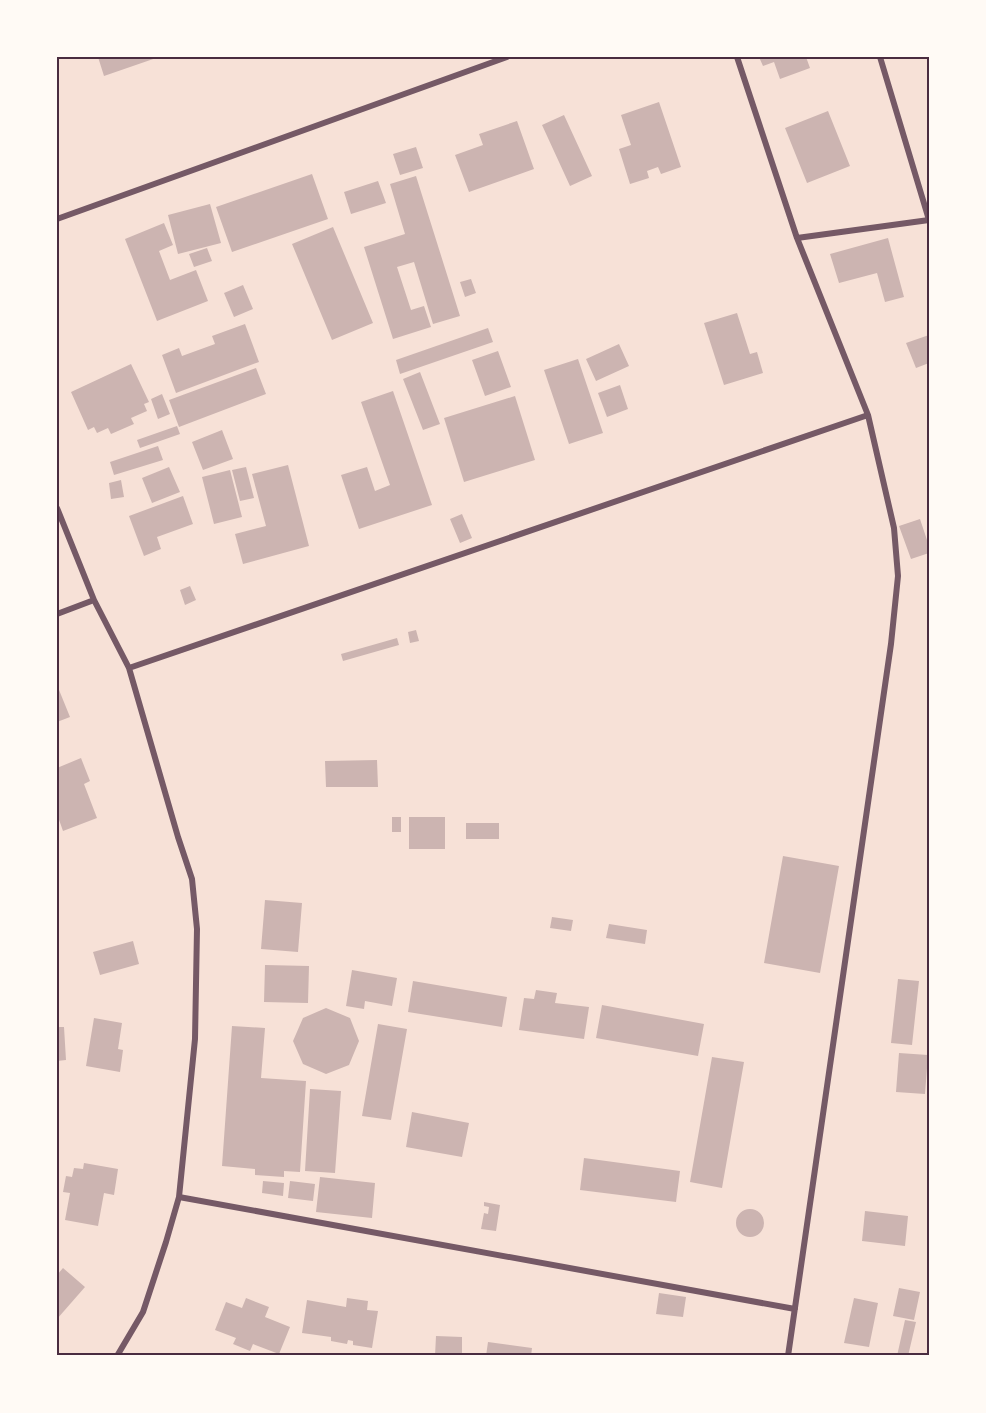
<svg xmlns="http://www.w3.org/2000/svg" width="986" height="1413" font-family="Ubuntu,sans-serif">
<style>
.building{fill:#ccb4b1}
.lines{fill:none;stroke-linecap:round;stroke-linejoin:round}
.minor{stroke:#755966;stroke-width:6}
.neatline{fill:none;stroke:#4a2c40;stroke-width:2}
</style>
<rect width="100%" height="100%" fill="#f7e1d7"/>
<!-- building -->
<path class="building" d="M98,57H159L104,76Z
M759,57H806L810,68L780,79L774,62L763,66Z
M659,102L681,167L661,174L658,167L647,171L649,178L630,184L619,149L631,145L621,115Z
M828,111L850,166L807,183L785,128Z
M564,115L592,176L570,186L542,125Z
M517,121L534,169L469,192L455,155L483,145L479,134Z
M416,147L423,168L400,175L393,154Z
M312,174L328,219L232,252L216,207Z
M416,176L460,316L433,324L414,262L397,267L411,310L424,306L431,327L393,339L364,247L405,234L390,184Z
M378,181L386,203L351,214L344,192Z
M210,204L221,243L178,254L168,215Z
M164,223L173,245L159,251L170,280L196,270L208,301L157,321L125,239Z
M333,227L373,323L332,340L292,244Z
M888,238L904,297L885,302L877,273L839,283L830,254Z
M207,248L212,261L194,267L189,254Z
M471,279L476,293L465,297L460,282Z
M243,285L253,309L234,317L224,293Z
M737,313L750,354L757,352L763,373L724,385L704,323Z
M245,324L259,362L176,393L162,355L179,348L182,356L215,344L212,336Z
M488,328L493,342L400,374L396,360Z
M929,335V363L916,368L906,343Z
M619,344L629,366L596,381L586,359Z
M498,351L511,387L485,396L472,360Z
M578,359L603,433L569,444L544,370Z
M131,364L149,402L144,404L147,411L131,418L134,424L111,434L108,428L97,433L94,427L88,430L71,392Z
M256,368L266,394L179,427L169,400Z
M420,372L440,424L423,430L403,379Z
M620,385L628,409L607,417L598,393Z
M393,391L432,505L359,529L341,475L367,467L375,491L390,485L361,402Z
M162,394L170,414L158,419L151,399Z
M515,396L535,460L464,482L444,418Z
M177,426L180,434L140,448L137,440Z
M222,430L233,459L203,470L192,442Z
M158,446L163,460L114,475L110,462Z
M288,465L309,546L243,564L235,534L266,526L252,474Z
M169,467L180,492L152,503L142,478Z
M246,467L254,498L240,501L232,470Z
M230,470L242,517L214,524L202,477Z
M121,480L124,497L111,499L109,483Z
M183,496L193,524L157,537L161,549L144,556L129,516Z
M462,514L472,538L460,543L450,519Z
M920,519L929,546V553L911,559L899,526Z
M190,586L196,600L185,605L180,590Z
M416,630L419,641L410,643L408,632Z
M397,638L399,645L343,661L341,654Z
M57,685L70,717L57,722Z
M81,758L90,781L84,784L97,818L63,831L57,814V768Z
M377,760L378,787H326L325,761Z
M392,817H401V832H392Z
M409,817H445V849H409Z
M466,823H499V839H466Z
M783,856L839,866L820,973L764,963Z
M265,900L302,903L298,952L261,949Z
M552,917L573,920L571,931L550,928Z
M609,924L647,930L645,944L606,938Z
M133,941L139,964L100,975L93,952Z
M265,965L309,966L308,1003L264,1002Z
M352,970L397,978L392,1006L365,1001L364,1009L346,1006Z
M898,979L919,981L912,1045L891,1043Z
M413,981L507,997L502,1027L408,1012Z
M536,990L557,993L555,1003L589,1007L584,1039L519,1030L524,998L534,999Z
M602,1005L704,1024L698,1056L596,1038Z
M326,1008L350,1018L359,1041L349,1065L326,1074L303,1064L293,1041L303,1018Z
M94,1018L122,1023L118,1049L123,1050L120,1072L86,1066Z
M378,1024L407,1029L391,1120L362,1116Z
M232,1026L265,1028L261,1078L306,1081L300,1172L284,1171V1177L255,1175V1169L222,1166Z
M57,1027H64L66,1060L57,1061Z
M899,1053L928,1055L925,1094L896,1092Z
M712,1057L744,1062L722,1188L690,1182Z
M310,1089L341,1091L335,1173L305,1171Z
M412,1112L469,1123L462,1157L406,1147Z
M584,1158L680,1171L676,1202L580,1190Z
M84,1163L118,1169L114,1195L104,1193L98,1226L65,1220L70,1193L63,1192L66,1176L72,1177L74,1168L83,1169Z
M320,1177L375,1183L372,1218L316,1212Z
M263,1181L284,1183L283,1196L262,1193Z
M290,1181L315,1184L313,1201L288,1198Z
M484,1202L500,1205L496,1231L481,1229L484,1213L488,1214L489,1207L484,1206Z
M736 1223a14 14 0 1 1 28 0a14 14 0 1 1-28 0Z
M865,1211L908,1216L905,1246L862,1241Z
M63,1268L85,1287L57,1319V1275Z
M899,1288L920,1292L914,1320L893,1316Z
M659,1293L686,1297L683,1317L656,1314Z
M246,1298L269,1307L265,1317L290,1327L279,1354L253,1344L250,1351L233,1344L236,1338L215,1330L226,1302L242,1308Z
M347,1298L368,1301L367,1310L378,1311L372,1348L353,1345V1341L348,1340L347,1344L331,1341V1337L302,1333L307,1300L346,1307Z
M854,1298L878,1303L869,1347L844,1343Z
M905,1320L916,1322L908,1356H897Z
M436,1336L462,1337V1356H435Z
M488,1342L532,1348L531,1356H486Z"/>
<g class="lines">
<!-- minor -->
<path class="minor" d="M737,57L797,238L868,415L894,528L898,576L891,644L788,1356
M880,57L929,220
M57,219L507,57
M797,238L929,220
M57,508L94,600L129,668L178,837L192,879L197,929L195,1039L179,1197L166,1242L143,1312L117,1356
M57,614L94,600
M129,668L868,415
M179,1197L795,1309"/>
</g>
<!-- border -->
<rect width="986" height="1413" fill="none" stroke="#fffaf5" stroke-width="117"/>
<rect x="58" y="58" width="870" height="1296" class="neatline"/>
</svg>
